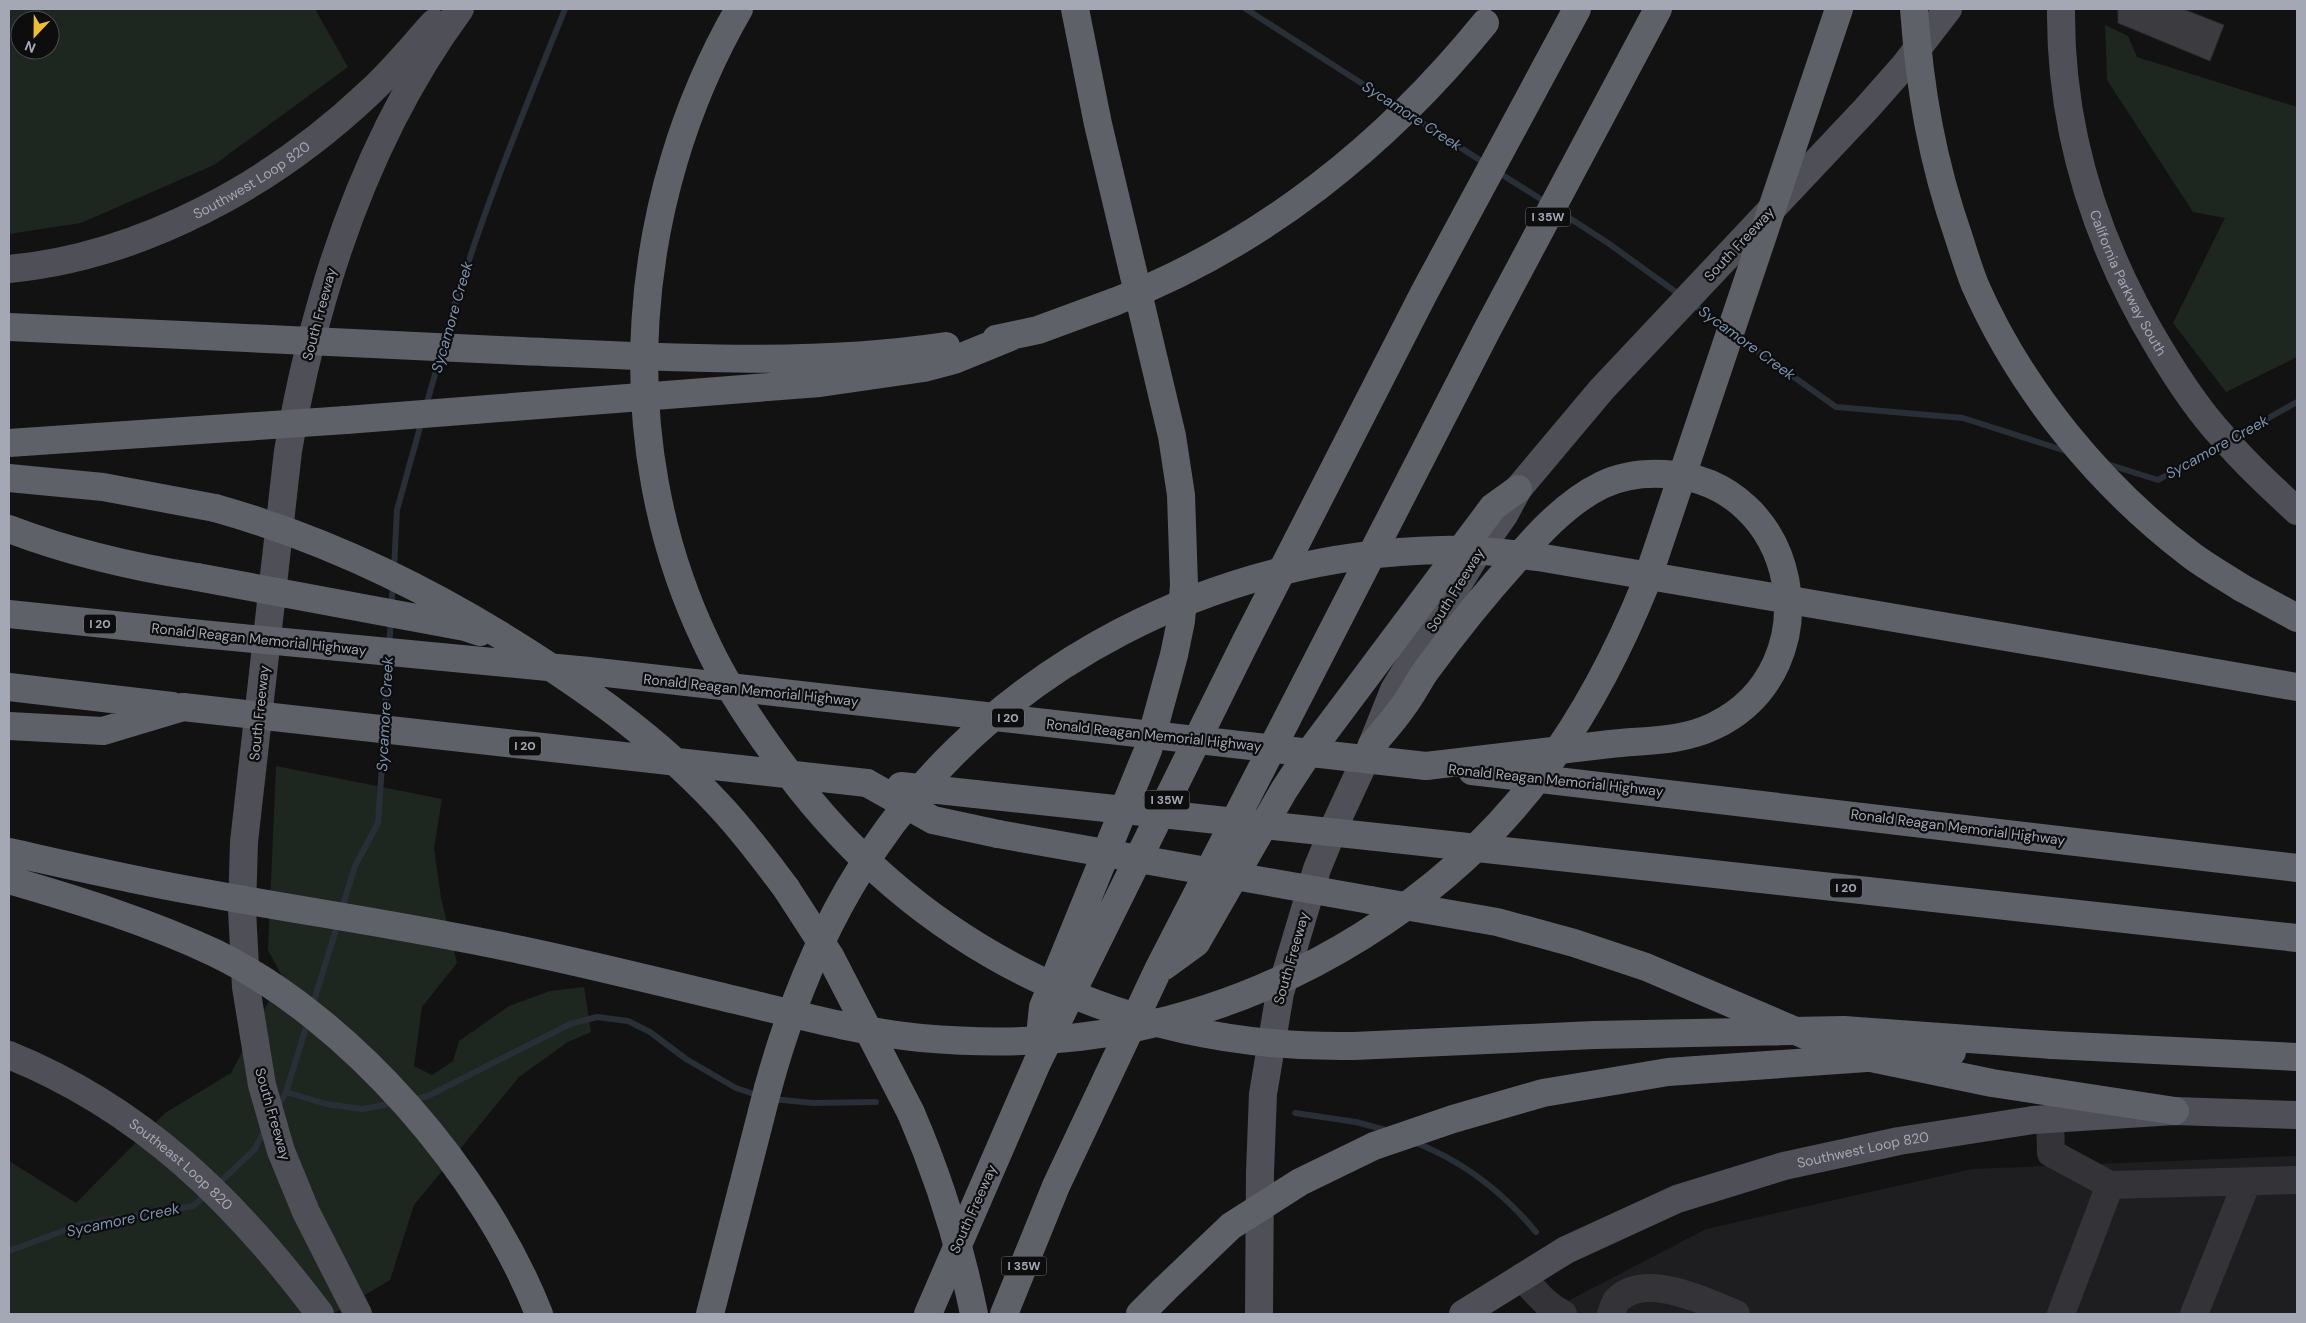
<svg xmlns="http://www.w3.org/2000/svg" width="2306" height="1323" font-family="'DM Sans',sans-serif">
<style>
.built{fill:#1e1e20}
.green{fill:#1e2620;fill-rule:evenodd}
.lines{fill:none;stroke-linecap:round;stroke-linejoin:round}
.stream{stroke:#292f37;stroke-width:6}
.building{fill:#3c3c40;stroke:#2c2c2f}
.minor{stroke:#333338;stroke-width:28}
.major{stroke:#4f5057;stroke-width:28}
.highway{stroke:#5f6169;stroke-width:28}
.highway-bridge{stroke:#5f6169;stroke-width:28}
.labels{text-anchor:middle;dominant-baseline:central;stroke-width:4.5;stroke-linejoin:round;paint-order:stroke}
.shield{fill:#0d0d0e;stroke:#777982;stroke-width:1}
.shield-label{font-size:12px;font-weight:bold;fill:#a4a7b4}
.street-label{font-size:14px;fill:#a4a7b4;stroke:#0d0d0e}
.water-label{font-size:15px;font-style:italic;fill:#7b92ae;stroke:#0d0d0e}
</style>
<rect width="100%" height="100%" fill="#121213"/>
<!-- built -->
<path class="built" d="M2297,1156V1314H1543L1706,1229L1972,1169Z"/>
<!-- green -->
<path class="green" d="M9,9H315L348,67L214,165L81,223L9,234ZM20,20H50V50H20Z
M2105,25L2128,36L2137,57L2297,107V357L2226,392L2173,323L2225,218L2193,212L2107,80Z
M276,766L442,799L434,848L441,898L457,963L422,1007L414,1066L432,1075L453,1061L459,1041L509,1006L550,991L584,987L591,1032L568,1042L519,1077L414,1205L390,1280L333,1314H9V1161L76,1203L165,1113L231,1073L282,976L268,950Z"/>
<g class="lines">
<!-- stream -->
<path class="stream" d="M1246,9L1400,108
M1410,115L1486,164
M1496,171L1547,203
M1557,210L1608,243L1680,295
M1691,303L1725,327
M1735,335L1836,407L1963,418L2069,452
M444,341C476,227 521,118 565,9
M426,406L441,353
M2233,438L2297,402
M2107,464L2158,480L2222,444
M394,569L397,510L422,420
M391,607L393,584
M389,647L391,619
M384,724L388,659
M341,911L355,866L378,823L384,737
M312,1007L338,923
M286,1092L326,1104L362,1109L395,1103
M772,1099L813,1103L876,1102
M412,1100L428,1096L570,1024L597,1017L628,1021L650,1032L686,1059L736,1088L760,1096
M277,1108L286,1092L308,1021
M1295,1113L1356,1122L1389,1131
M1414,1142C1463,1161 1503,1192 1536,1232
M216,1186L254,1150L266,1128
M9,1251L79,1225L193,1206L207,1194"/>
</g>
<!-- building -->
<path class="building" d="M2118,9H2183L2224,25L2210,61L2118,23Z"/>
<g class="lines">
<!-- minor -->
<path class="minor" d="M2050,1119L2051,1153L2110,1185L2297,1180
M1522,1277C1535,1291 1546,1306 1563,1314
M1611,1314C1613,1310 1614,1303 1617,1300C1645,1271 1707,1302 1736,1314
M2061,1314L2110,1185
M2194,1314L2247,1182"/>
<!-- major -->
<g class="major">
<path id="s1" d="M2061,9C2060,130 2096,243 2158,346C2177,378 2197,409 2222,436C2245,463 2271,487 2297,511"/>
<path id="s2" d="M9,269C143,256 273,184 370,92C393,71 413,46 434,23"/>
<path id="s3" d="M9,1055C142,1109 235,1201 320,1314"/>
<path d="M358,1314L306,1212L281,1151L262,1085L246,987L242,909L244,842L288,451C315,294 365,138 460,9"/>
<path d="M1259,1314L1260,1172L1263,1094L1280,993L1317,869L1335,825L1372,745L1394,690L1474,558L1504,515L1518,489L1602,389L1866,109L1904,66L1948,9"/>
<path id="s4" d="M1463,1314L1566,1250L1677,1199L1784,1166L1899,1141L2033,1120L2175,1111L2297,1115"/>
</g>
<!-- highway -->
<path class="highway" d="M9,327L204,336
M996,339L1038,330L1114,302
M521,351C662,357 805,367 946,346
M346,420L820,383L924,368L954,360L1013,336
M9,478L103,487L215,508
M9,529C69,552 133,567 197,577
M2242,588L2297,618
M9,614L191,633
M2153,662L2297,687
M9,687L172,706
M9,726L103,731L183,707
M1372,745C1382,733 1393,721 1402,708C1411,697 1417,684 1425,672C1455,631 1487,591 1522,553C1544,527 1571,500 1602,485C1621,476 1644,473 1664,474C1800,480 1835,668 1714,726C1681,742 1646,740 1610,744C1549,751 1488,759 1426,766
M1472,771L2297,868
M867,783L933,820L998,834
M901,786L975,794
M1395,839L2297,938
M786,888L830,956L911,1113
M1370,900L1497,922L1574,943L1646,967L1819,1041L1871,1058L1992,1083L2175,1111
M1163,967L1196,943L1284,790L1303,761L1493,507L1518,489
M1039,1045L1043,1007L1148,750L1174,655L1181,621L1184,585L1181,495L1172,436L1098,124L1075,9
M2052,1045L2297,1057
M710,1314L768,1088
M928,1314L1037,1063L1246,641L1424,293L1577,9
M1004,1314L1056,1186L1158,970L1487,330L1658,9
M1140,1314L1164,1290"/>
<!-- highway-bridge -->
<path class="highway-bridge" d="M739,9C630,198 610,440 705,640C726,686 756,730 787,771C923,953 1127,1050 1354,1046L1594,1035L1844,1030L2052,1045
M1914,9C1920,91 1932,161 1959,238C1964,254 1969,270 1975,285C2021,390 2100,486 2191,555C2207,567 2225,577 2242,588
M1114,302C1262,245 1386,145 1485,23
M204,336L521,351
M9,443L346,420
M215,508C329,540 433,591 532,655C599,698 663,745 717,803C743,830 764,859 786,888
M197,577L465,627L480,632
M191,633L589,671L1426,766
M183,707L867,783
M975,794L1395,839
M998,834L1370,900
M9,852C72,866 136,881 200,892C307,912 415,927 521,950C597,966 672,985 748,1003C805,1017 862,1032 921,1038C991,1044 1065,1043 1134,1028C1293,995 1447,901 1544,770C1587,712 1619,650 1646,583L1839,9
M9,880C78,900 149,922 215,953C351,1019 484,1174 539,1314
M768,1088C791,1004 824,922 874,849C999,664 1220,554 1441,550C1473,549 1506,553 1538,557L2153,662
M911,1113C939,1178 960,1245 974,1314
M1164,1290L1231,1226L1300,1182L1374,1146L1453,1119L1543,1093L1668,1072L1952,1052"/>
</g>
<g class="labels">
<!-- shield labels -->
<g class="shield">
<rect x="1525.5" y="207.5" width="45" height="19" rx="4"/>
<rect x="84" y="614.5" width="32" height="19" rx="4"/>
<rect x="992" y="708.5" width="32" height="19" rx="4"/>
<rect x="509" y="736.5" width="32" height="19" rx="4"/>
<rect x="1144.5" y="790.5" width="45" height="19" rx="4"/>
<rect x="1830" y="878.5" width="32" height="19" rx="4"/>
<rect x="1001.5" y="1256.5" width="45" height="19" rx="4"/>
</g>
<g class="shield-label">
<text x="1548" y="217">I 35W</text>
<text x="100" y="624">I 20</text>
<text x="1008" y="718">I 20</text>
<text x="525" y="746">I 20</text>
<text x="1167" y="800">I 35W</text>
<text x="1846" y="888">I 20</text>
<text x="1024" y="1266">I 35W</text>
</g>
<!-- street labels -->
<g class="street-label">
<text stroke="none"><textPath href="#s2" startOffset="261">Southwest Loop 820</textPath></text>
<text transform="translate(1739 244) rotate(-47)">South Freeway</text>
<text stroke="none"><textPath href="#s1" startOffset="285">California Parkway South</textPath></text>
<text transform="translate(319 314) rotate(-75)">South Freeway</text>
<text transform="translate(1455 590) rotate(-58)">South Freeway</text>
<text transform="translate(259 639) rotate(6)">Ronald Reagan Memorial Highway</text>
<text transform="translate(751 690) rotate(6)">Ronald Reagan Memorial Highway</text>
<text transform="translate(259 713) rotate(-84)">South Freeway</text>
<text transform="translate(1154 735) rotate(6)">Ronald Reagan Memorial Highway</text>
<text transform="translate(1556 780) rotate(6)">Ronald Reagan Memorial Highway</text>
<text transform="translate(1958 827) rotate(7)">Ronald Reagan Memorial Highway</text>
<text transform="translate(1291 958) rotate(-74)">South Freeway</text>
<text transform="translate(273 1114) rotate(74)">South Freeway</text>
<text stroke="none"><textPath href="#s4" startOffset="436">Southwest Loop 820</textPath></text>
<text stroke="none"><textPath href="#s3" startOffset="205">Southeast Loop 820</textPath></text>
<text transform="translate(973 1209) rotate(-66)">South Freeway</text>
</g>
<!-- water labels -->
<g class="water-label">
<text transform="translate(1412 116) rotate(33)">Sycamore Creek</text>
<text transform="translate(452 317) rotate(-74)">Sycamore Creek</text>
<text transform="translate(1747 343) rotate(36)">Sycamore Creek</text>
<text transform="translate(2217 447) rotate(-29)">Sycamore Creek</text>
<text transform="translate(385 714) rotate(-87)">Sycamore Creek</text>
<text transform="translate(123 1220) rotate(-12)">Sycamore Creek</text>
</g>
</g>
<!-- border -->
<rect width="2306" height="1323" fill="none" stroke="#a4a7b4" stroke-width="20"/>
<!-- north arrow -->
<g transform="translate(35 35) rotate(202)"><circle r="24" fill="#0d0d0e" stroke="#494b50"/>
<path d="M0-4L9 19L0 12L-9 19Z" fill="#edbe31"/>
<text y="-8" font-size="14" font-weight="bold" text-anchor="middle" fill="#a4a7b4">N</text>
</g>
</svg>
